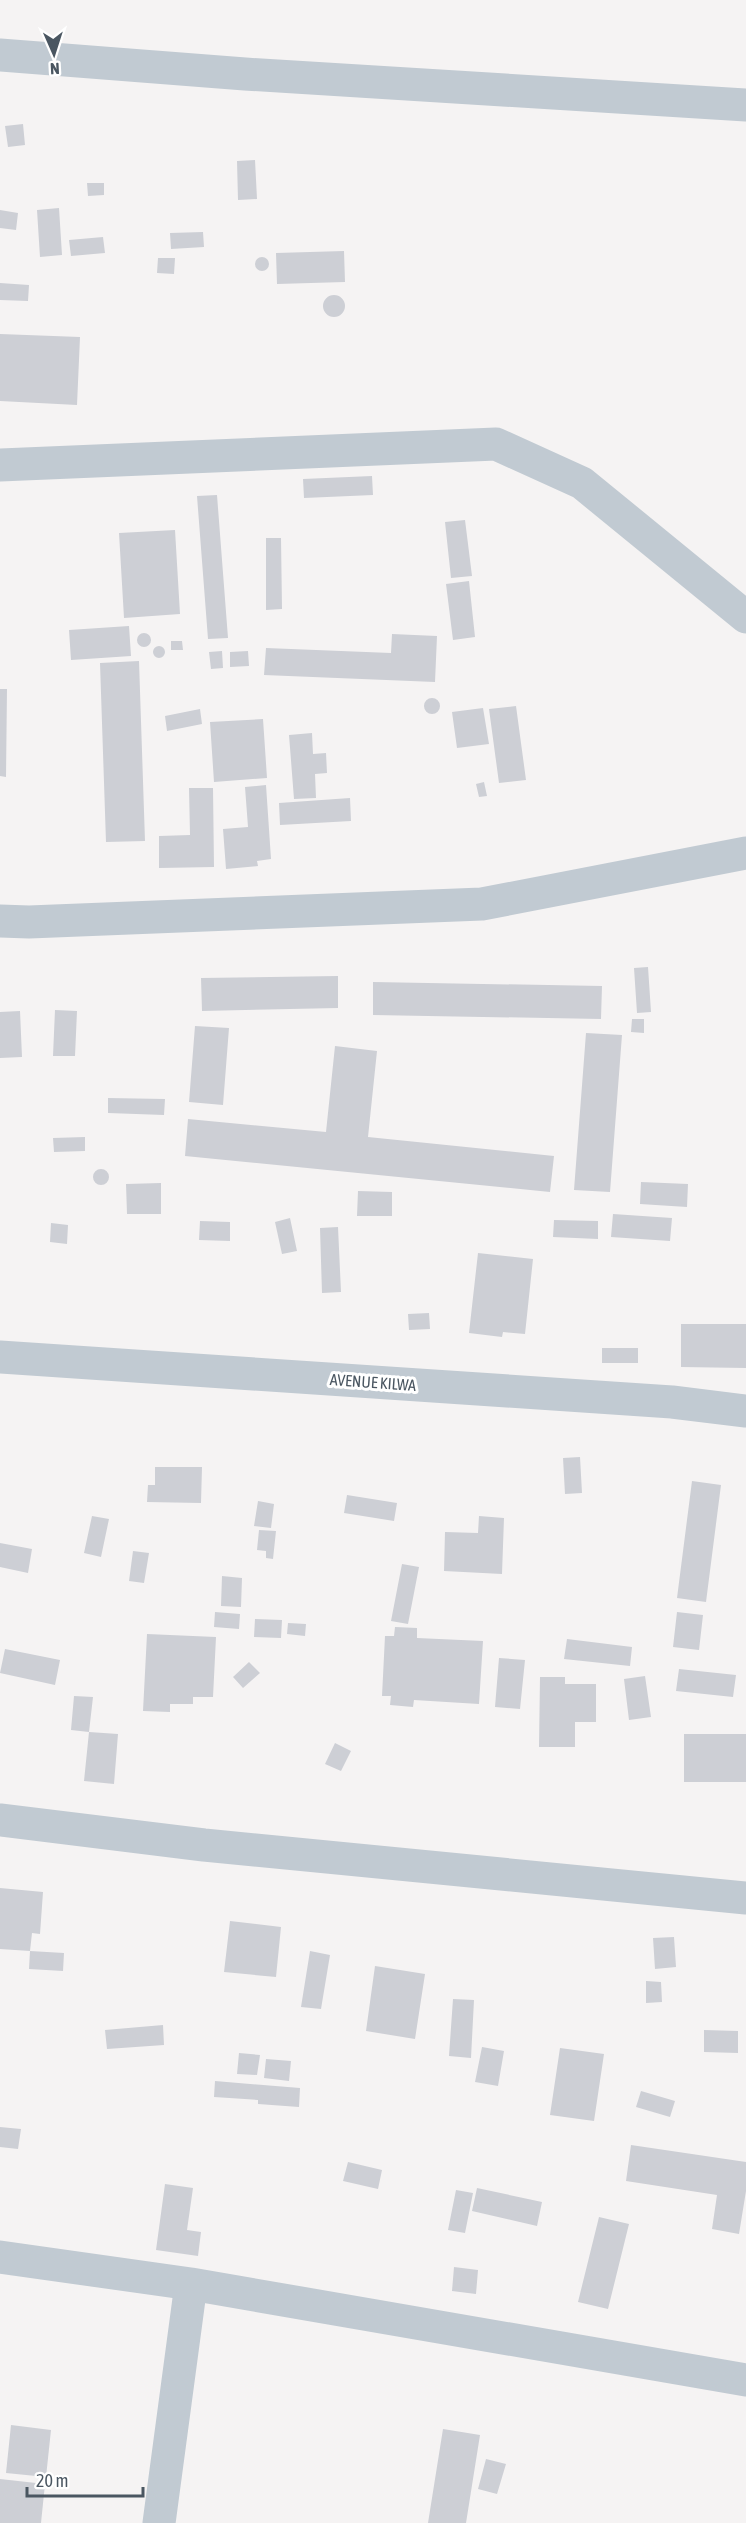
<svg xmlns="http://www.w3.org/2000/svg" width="746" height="2523" font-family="'Asap Condensed',sans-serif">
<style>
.building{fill:#cdcfd5}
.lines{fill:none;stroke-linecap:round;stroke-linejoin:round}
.minor{stroke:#c1cad2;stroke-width:33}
.labels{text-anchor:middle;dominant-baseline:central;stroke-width:6;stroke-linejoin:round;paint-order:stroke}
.street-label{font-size:16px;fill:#4a5661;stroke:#fff}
</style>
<rect width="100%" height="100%" fill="#f5f3f3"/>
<!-- building -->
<path class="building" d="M23,124L25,145L8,147L5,126Z
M255,160L257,199L238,200L237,161Z
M87,183H104V195L88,196Z
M59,208L62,255L40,257L37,210Z
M0,210L18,213L16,230L0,228Z
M203,232L204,247L171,249L170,233Z
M103,237L105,253L71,256L69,240Z
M344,251L345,282L277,284L276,253Z
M255 264a7 7 0 1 1 14 0a7 7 0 1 1-14 0Z
M158,258H175L174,274L157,273Z
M0,283L29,285L28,301L0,300Z
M323 306a11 11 0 1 1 22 0a11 11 0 1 1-22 0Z
M0,334L80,337L77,405L0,401Z
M372,476L373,495L304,498L303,479Z
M217,495L228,638L208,639L197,496Z
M465,520L472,576L451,578L445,522Z
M175,530L180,614L124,618L119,533Z
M266,538H281L282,609L266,610Z
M469,581L475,637L453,640L446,584Z
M129,626L131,656L71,660L69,630Z
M137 640a7 7 0 1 1 14 0a7 7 0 1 1-14 0Z
M392,634L437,636L435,682L264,675L266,648L391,653Z
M171,641H182L183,650H171Z
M153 652a6 6 0 1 1 12 0a6 6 0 1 1-12 0Z
M222,651L223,668L211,669L209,652Z
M248,651L249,666L230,667V652Z
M139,661L145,841L106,842L100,663Z
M0,689H7L6,777L0,776Z
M424 706a8 8 0 1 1 16 0a8 8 0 1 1-16 0Z
M516,706L526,780L499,783L489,709Z
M483,708L489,744L457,748L452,712Z
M200,709L202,724L167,731L165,716Z
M263,719L267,778L214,782L210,722Z
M312,733L313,754L326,753L327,773L315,774L316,798L294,799L289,735Z
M484,782L487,796L479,797L476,784Z
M266,785L271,859L257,861L258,866L226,869L223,829L248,827L245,787Z
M189,788H213L214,867L159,868V836L190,835Z
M350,798L351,821L280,825L279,803Z
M648,967L651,1012L637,1013L634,968Z
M338,976V1008L202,1011L201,978Z
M373,982L602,986L601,1019L373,1015Z
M55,1010L77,1011L75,1056H53Z
M20,1011L22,1057L0,1058V1012Z
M632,1019H644V1033L631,1032Z
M195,1026L229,1028L223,1105L189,1102Z
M586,1033L622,1035L610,1192L574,1190Z
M335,1046L377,1051L368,1137L554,1156L550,1192L185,1156L188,1119L326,1132Z
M108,1098L165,1099L164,1115L108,1113Z
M85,1137V1151L54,1152L53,1138Z
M93 1177a8 8 0 1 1 16 0a8 8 0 1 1-16 0Z
M641,1182L688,1184L687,1207L640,1204Z
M161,1183V1214H127L126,1184Z
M358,1191L392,1192V1216H357Z
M613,1214L672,1218L670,1241L611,1237Z
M290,1218L297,1251L282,1254L275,1222Z
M554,1220L598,1221V1239L553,1237Z
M200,1221L230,1222V1241L199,1240Z
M51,1223L68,1225L67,1244L50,1242Z
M338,1227L341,1292L322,1293L320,1228Z
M478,1253L533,1259L525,1334L503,1332L502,1337L469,1333Z
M429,1313L430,1329L409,1330L408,1314Z
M681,1324H746V1368L681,1367Z
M602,1348H638V1363H602Z
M580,1457L582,1493L565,1494L563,1458Z
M155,1467H202L201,1503L147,1502L148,1485H155Z
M692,1481L721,1485L706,1602L677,1598Z
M347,1495L397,1503L394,1521L344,1513Z
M258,1501L274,1504L271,1528L254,1526Z
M92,1516L109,1519L101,1557L84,1553Z
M479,1516L504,1518L502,1574L444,1571L445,1532L478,1533Z
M259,1530L276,1531L273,1559L266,1558V1551L257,1550Z
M0,1543L32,1549L28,1573L0,1567Z
M133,1551L149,1553L144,1583L129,1581Z
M402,1564L419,1567L408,1624L391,1621Z
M222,1576L242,1578L241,1607L221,1606Z
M215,1612L240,1614L239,1629L214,1627Z
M677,1612L703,1615L699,1650L673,1647Z
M255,1619L282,1620L281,1638L254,1637Z
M288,1623L306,1624L305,1636L287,1634Z
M395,1627L417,1628V1638L483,1641L479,1704L414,1700L413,1707L390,1705L391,1696H382L385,1636H394Z
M147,1634L216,1637L213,1697H193V1704H170V1712L143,1711Z
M567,1639L632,1647L630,1666L564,1659Z
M5,1649L60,1660L55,1685L0,1673Z
M499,1658L525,1660L520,1709L495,1707Z
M249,1662L260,1673L243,1688L233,1677Z
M679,1669L736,1675L733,1697L676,1691Z
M645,1676L651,1717L629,1720L624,1679Z
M540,1677H565V1684H596V1722H575V1747H539Z
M74,1696L93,1697L89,1732L118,1734L114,1784L84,1781L89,1732L71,1730Z
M684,1734H746V1782H684Z
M335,1743L351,1751L341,1771L325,1764Z
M0,1888L43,1892L40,1934L32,1933L30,1951L0,1949Z
M230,1921L281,1927L276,1977L224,1972Z
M674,1937L676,1967L655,1969L653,1938Z
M30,1951L64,1953L63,1971L29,1969Z
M310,1951L330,1955L321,2009L301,2007Z
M375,1966L425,1974L415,2039L366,2031Z
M646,1981L661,1982L662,2002L646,2003Z
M453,1999L474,2000L471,2058L449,2056Z
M163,2025L164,2045L107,2049L105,2030Z
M704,2030L738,2031V2053L704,2052Z
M482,2047L504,2051L498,2086L475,2082Z
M560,2048L604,2054L594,2121L550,2115Z
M239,2053L260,2055L257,2075L237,2074Z
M266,2059L291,2061L289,2081L264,2078Z
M215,2081L300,2088L299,2107L258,2104V2100L214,2097Z
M641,2091L675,2101L670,2117L636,2107Z
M0,2127L21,2129L18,2149L0,2147Z
M631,2145L746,2162V2191L739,2234L712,2229L717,2195L626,2181Z
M348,2162L382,2170L378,2189L343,2181Z
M165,2184L193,2188L187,2230L201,2232L198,2256L156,2250Z
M477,2188L542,2202L537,2226L472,2211Z
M456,2190L473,2193L465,2233L448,2230Z
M599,2217L629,2224L608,2309L578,2302Z
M454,2267L478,2270L476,2294L452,2291Z
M11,2425L51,2430L46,2477L6,2473Z
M443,2429L480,2435L466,2523H428Z
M486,2459L506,2464L497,2494L478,2489Z
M0,2479L45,2484L41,2523H0Z"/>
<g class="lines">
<!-- minor -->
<path class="minor" d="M0,55L245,74L746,105
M0,465L496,444L582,483L746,617
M0,921L29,922L482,904L746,853
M0,1357L672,1402L746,1411
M0,1820L204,1845L746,1898
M0,2257L191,2284L746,2380
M159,2523L191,2284"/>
</g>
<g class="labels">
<!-- street labels -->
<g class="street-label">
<text transform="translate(373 1382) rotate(4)">AVENUE KILWA</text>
</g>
</g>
<!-- north arrow -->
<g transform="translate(54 54) rotate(177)" stroke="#ffffff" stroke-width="4.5" paint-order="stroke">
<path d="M0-4.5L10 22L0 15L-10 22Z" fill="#4a5661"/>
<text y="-9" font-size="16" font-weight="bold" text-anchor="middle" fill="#4a5661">N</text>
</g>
<!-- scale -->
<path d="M27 2487v9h116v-9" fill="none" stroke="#4a5661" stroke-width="3"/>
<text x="36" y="2487" font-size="18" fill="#4a5661" stroke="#ffffff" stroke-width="4.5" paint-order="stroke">20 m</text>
</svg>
